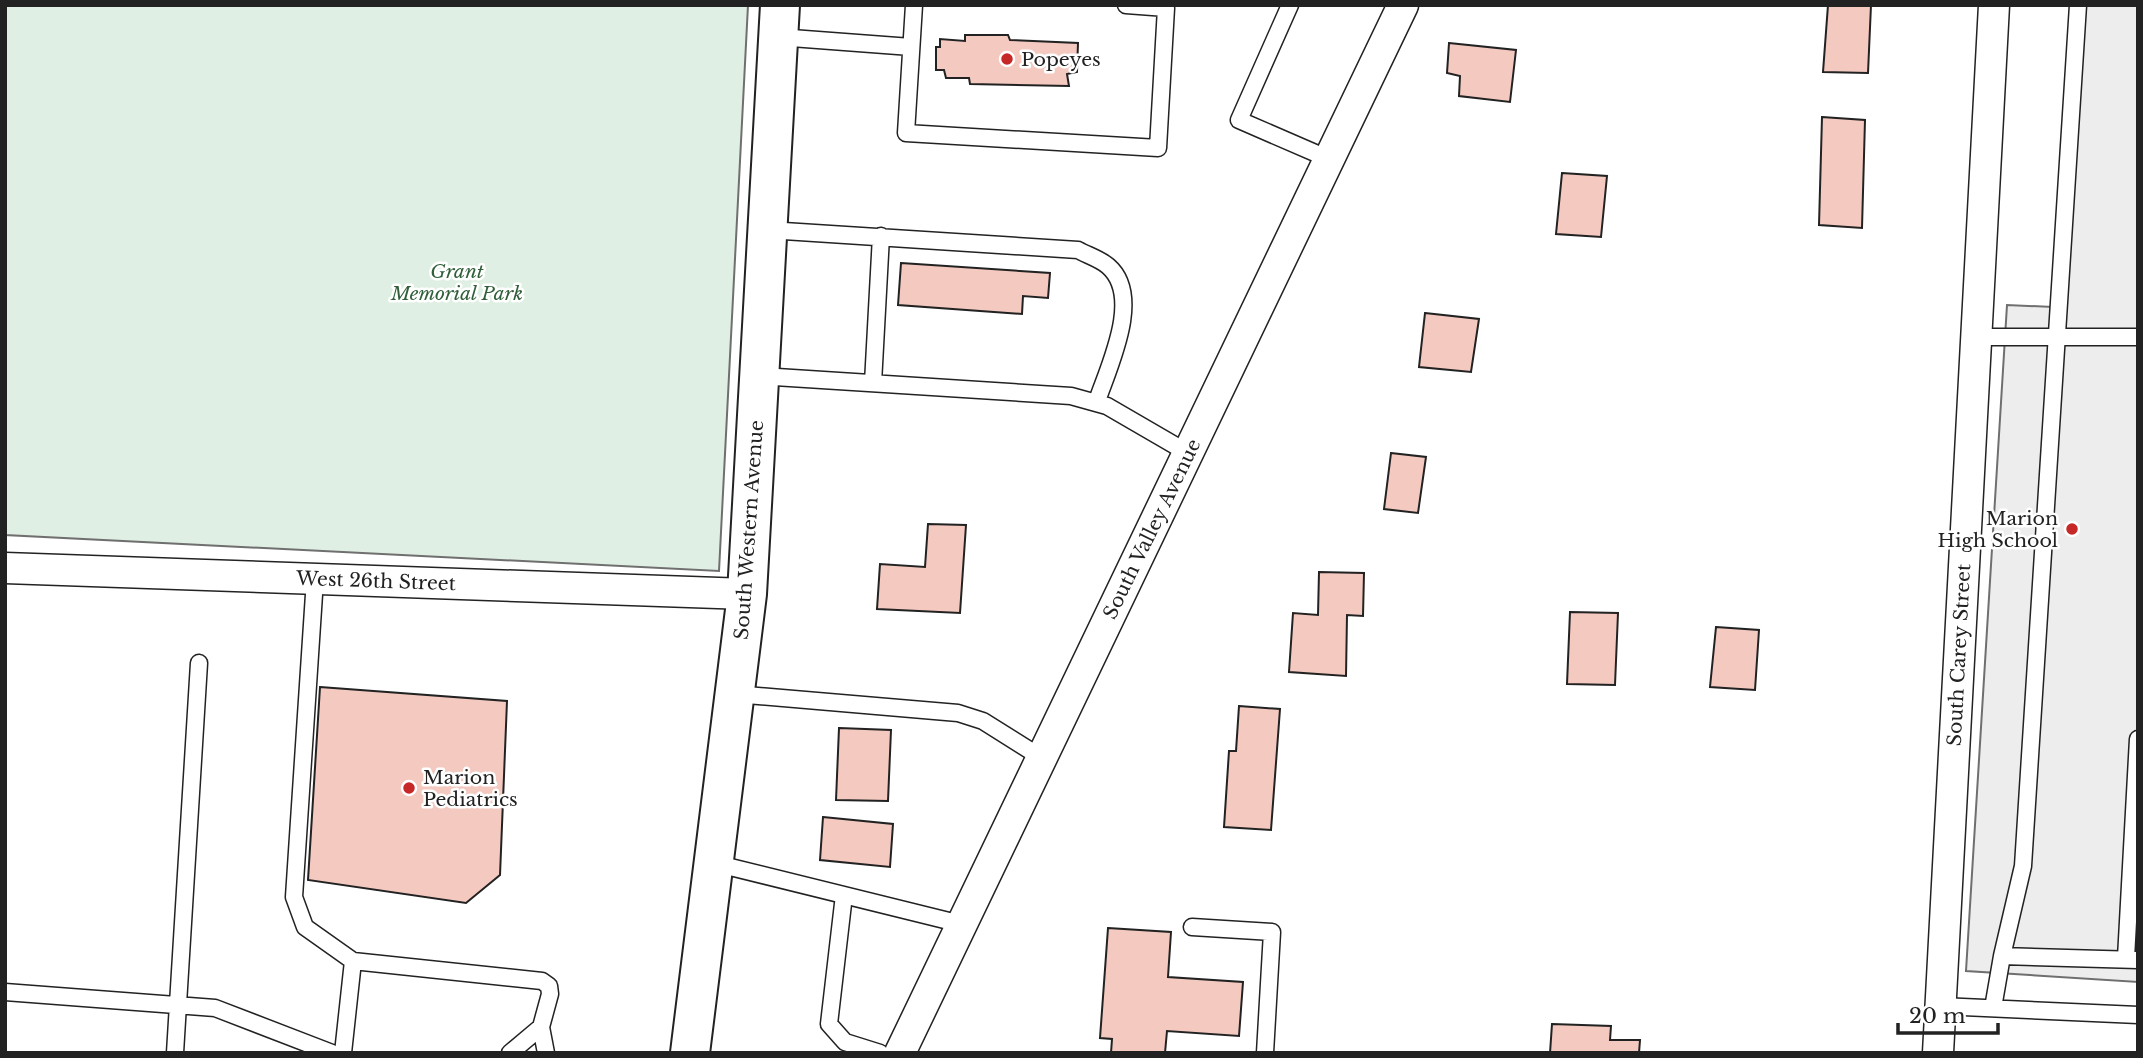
<svg xmlns="http://www.w3.org/2000/svg" width="2143" height="1058" font-family="'Libre Baskerville',serif">
<style>
.green{fill:#e0efe3;stroke:#6f6f6f;stroke-width:2}
.parking{fill:#ededed;stroke:#6f6f6f;stroke-width:2}
.building{fill:#f3c9c0;stroke:#222;stroke-width:2}
.lines{fill:none;stroke-linecap:round;stroke-linejoin:round}
.lane-casing{stroke:#222;stroke-width:19}
.street-casing{stroke:#222;stroke-width:33}
.highway-casing{stroke:#222;stroke-width:42}
.lane{stroke:#fff;stroke-width:16}
.street{stroke:#fff;stroke-width:30}
.highway{stroke:#fff;stroke-width:38}
.poi-dot{fill:#c62828;stroke:#fff;stroke-width:2.5}
.labels{text-anchor:middle;dominant-baseline:central;stroke-width:5;stroke-linejoin:round;paint-order:stroke}
.poi-label{font-size:19px;fill:#222;stroke:#fff;text-anchor:start}
.park-label{font-size:19px;font-style:italic;fill:#2f5e38;stroke:#fff}
.street-label{font-size:19px;fill:#222;stroke:#fff}
</style>
<rect width="100%" height="100%" fill="#fff"/>
<!-- green -->
<path class="green" d="M5,5H748L719,571L5,535Z"/>
<!-- parking -->
<path class="parking" d="M2073,5H2138V982L1966,971L2007,305L2053,307Z"/>
<!-- building -->
<path class="building" d="M1828,5H1871L1868,73L1823,72Z
M965,35H1008L1010,40L1078,43L1077,72L1067,74L1069,86L970,84L969,78H946L944,70H936V47H940V39L965,41Z
M1449,43L1516,50L1510,102L1459,96L1460,76L1447,73Z
M1822,117L1865,120L1862,228L1819,225Z
M1562,173L1607,176L1601,237L1556,234Z
M901,263L1050,273L1048,298L1023,296L1022,314L898,305Z
M1425,313L1479,319L1471,372L1419,367Z
M1391,453L1426,457L1418,513L1384,509Z
M928,524L966,525L960,613L877,609L880,564L925,567Z
M1319,572L1364,573L1363,616L1347,615L1346,676L1289,672L1293,613L1318,615Z
M1570,612L1618,613L1615,685L1567,684Z
M1716,627L1759,630L1755,690L1710,687Z
M320,687L507,701L500,875L466,903L308,880Z
M1239,706L1280,709L1271,830L1224,827L1229,751H1236Z
M839,728L891,730L888,801L836,800Z
M823,817L893,824L890,867L820,860Z
M1108,928L1171,932L1168,977L1243,982L1239,1036L1167,1031L1165,1053H1111L1112,1039L1100,1038Z
M1552,1024L1611,1026L1610,1040H1640L1639,1053H1550Z"/>
<g class="lines">
<defs>
<path id="lane" d="M914,5L906,133L1158,148L1166,8L1126,5
M1290,5L1239,120L1329,159
M778,37L911,47
M768,230L1078,250C1087,255 1100,259 1108,266C1143,296 1109,366 1097,401
M1976,337H2138
M760,376L1071,396L1107,406L1188,453
M873,383L881,236
M315,579L294,897L305,927L353,961L343,1053
M735,694L958,713L983,721L1042,758
M714,863L961,924
M844,895L829,1024L845,1042L880,1053
M1192,927L1272,932L1265,1053
M2002,956L2023,866L2078,5
M2126,958L2138,739
M353,961L542,981L549,986L550,994L541,1027L546,1053
M5,992L215,1008L332,1053
M1941,1006L2138,1015
M1993,1008L2002,956L2138,960
M175,1053L199,663
M510,1053L541,1027"/>
<path id="street" d="M5,568L747,594
M900,1053L1403,5
M1938,1053L1994,5"/>
<path id="highway" d="M690,1053L747,594L780,5"/>
</defs>
<!-- lane casing -->
<use href="#lane" class="lane-casing"/>
<!-- street casing -->
<use href="#street" class="street-casing"/>
<!-- highway casing -->
<use href="#highway" class="highway-casing"/>
<!-- lane -->
<use href="#lane" class="lane"/>
<!-- street -->
<use href="#street" class="street"/>
<!-- highway -->
<use href="#highway" class="highway"/>
</g>
<!-- markers -->
<g class="poi-dot">
<circle cx="1007" cy="59" r="7"/>
<circle cx="2072" cy="529" r="7"/>
<circle cx="409" cy="788" r="7"/>
</g>
<g class="labels">
<!-- poi labels -->
<g class="poi-label">
<text x="1021" y="59">Popeyes</text>
<text x="2058" y="518" text-anchor="end">Marion<tspan x="2058" dy="22">High School</tspan></text>
<text x="423" y="777">Marion<tspan x="423" dy="22">Pediatrics</tspan></text>
</g>
<!-- park labels -->
<g class="park-label">
<text x="457" y="271">Grant<tspan x="457" dy="22">Memorial Park</tspan></text>
</g>
<!-- street labels -->
<g class="street-label">
<text transform="translate(1152 529) rotate(-64)">South Valley Avenue</text>
<text transform="translate(749 530) rotate(-86)">South Western Avenue</text>
<text transform="translate(376 581) rotate(2)">West 26th Street</text>
<text transform="translate(1959 655) rotate(-87)">South Carey Street</text>
</g>
</g>
<!-- border -->
<rect width="2143" height="1058" fill="none" stroke="#222222" stroke-width="14"/>
<!-- scale -->
<path d="M1898 1023v10h100v-10" fill="none" stroke="#222222" stroke-width="3.5"/>
<text x="1909" y="1023" font-size="21" fill="#222222" stroke="#ffffff" stroke-width="5" paint-order="stroke">20 m</text>
</svg>
